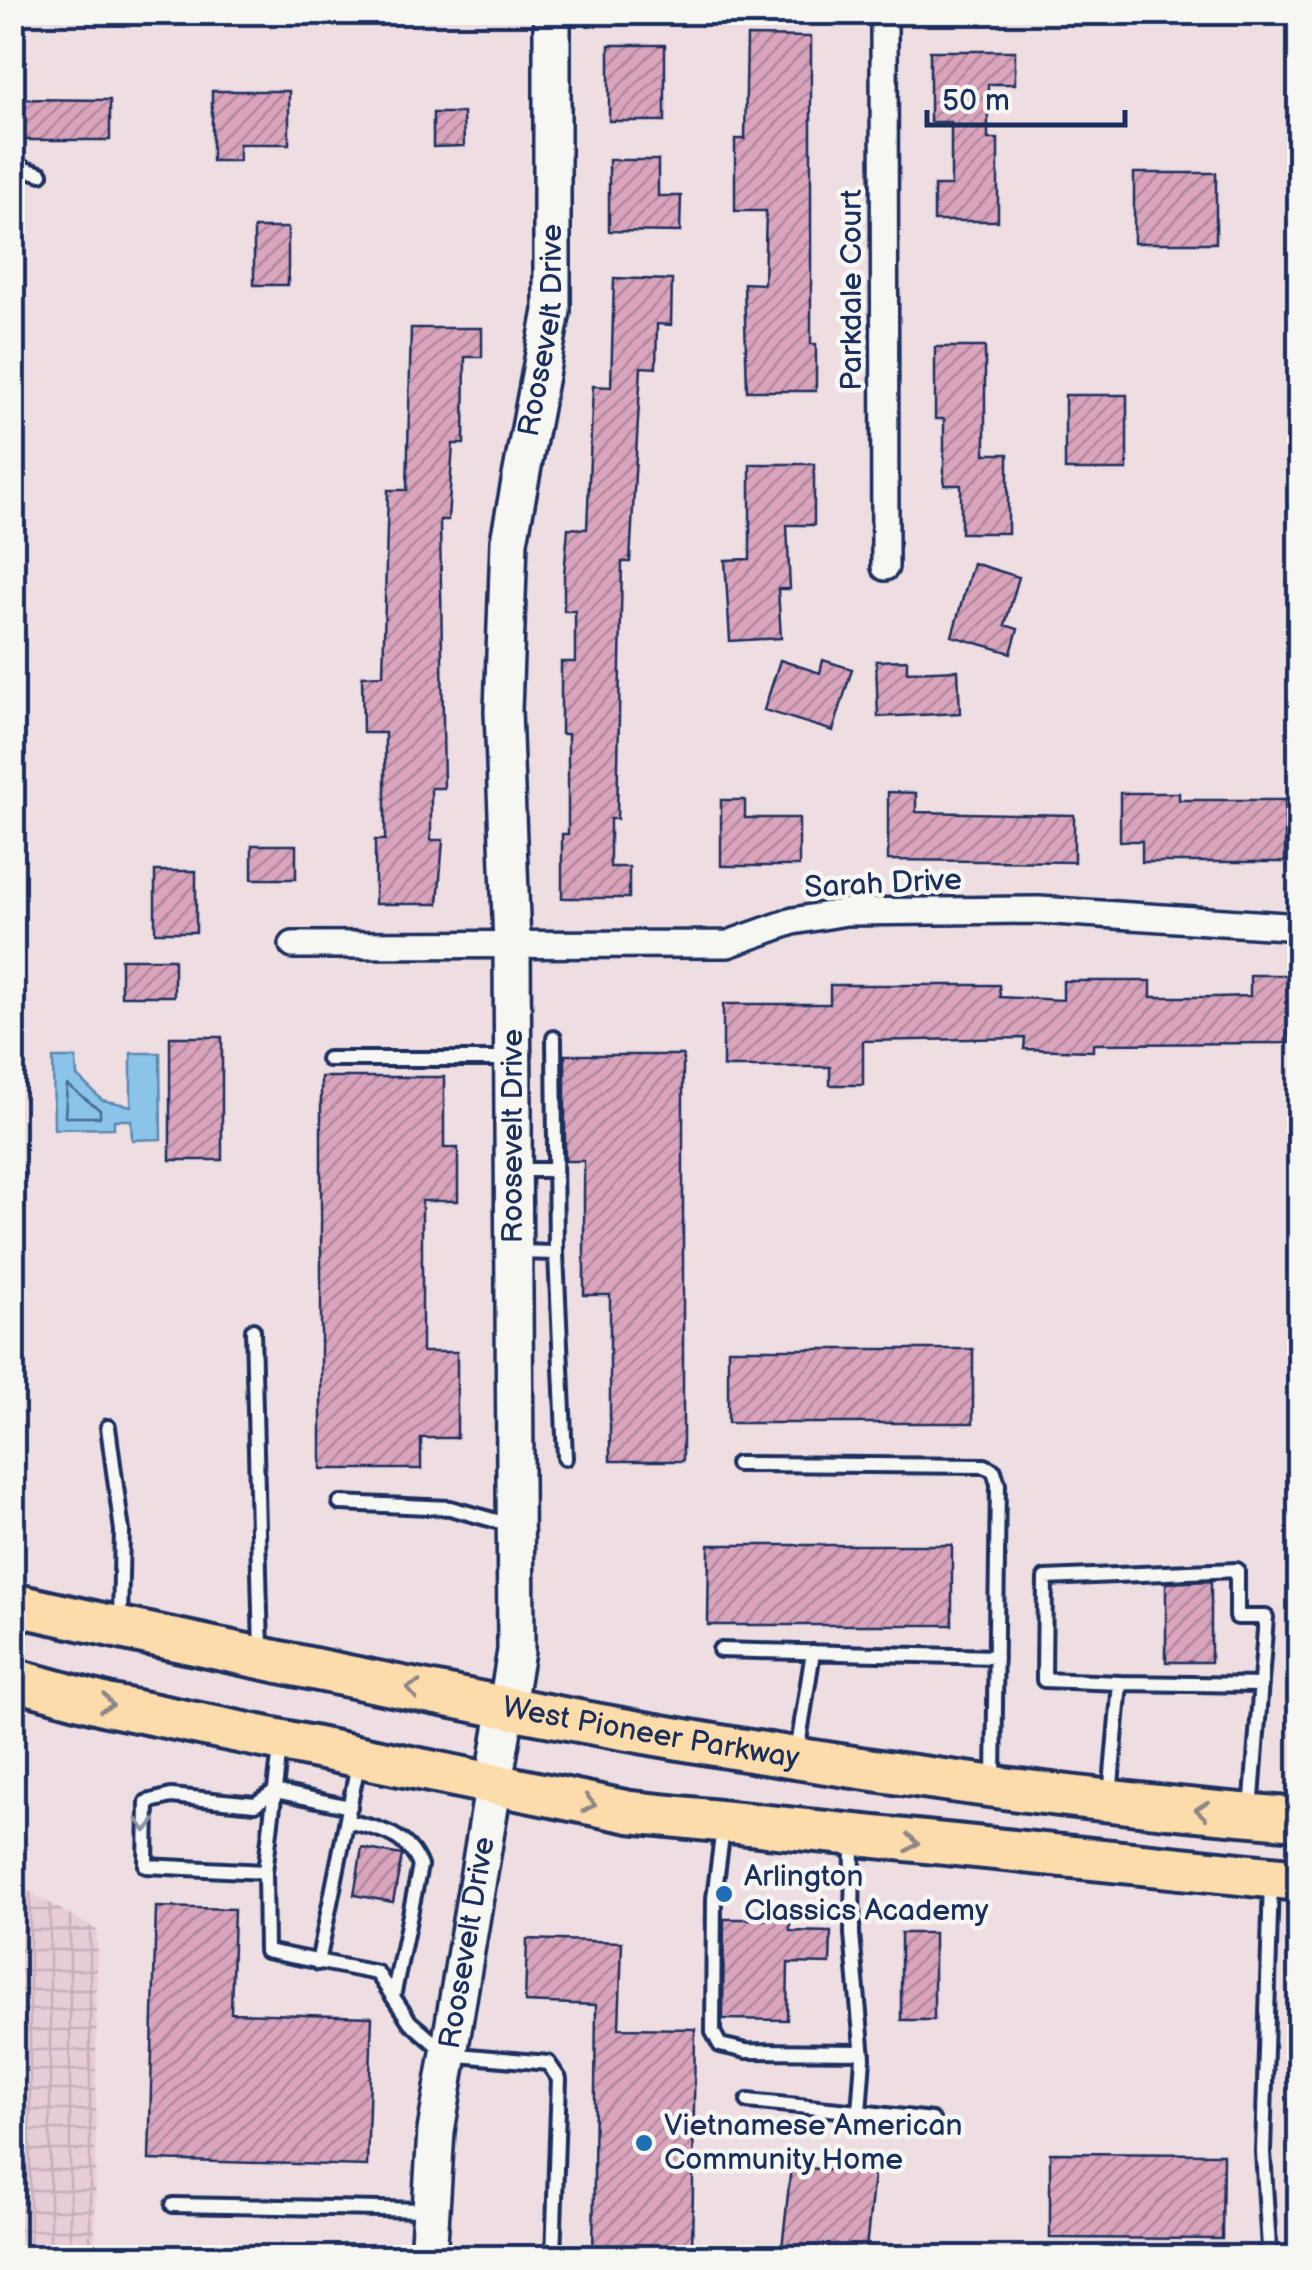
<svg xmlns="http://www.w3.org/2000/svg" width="1312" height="2270" font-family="'Balsamiq Sans',sans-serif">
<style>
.industrial{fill:url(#industrial-grid)}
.water{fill:#8ac4e9;stroke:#5e88b1;stroke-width:2.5}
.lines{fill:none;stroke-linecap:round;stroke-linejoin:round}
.shore{stroke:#476b96;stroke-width:2.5}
.building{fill:url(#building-hatch);stroke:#1b2f5e;stroke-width:2.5}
.lane-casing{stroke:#1b2f5e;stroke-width:20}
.street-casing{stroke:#1b2f5e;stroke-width:32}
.secondary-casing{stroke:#1b2f5e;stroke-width:42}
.primary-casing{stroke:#1b2f5e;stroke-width:48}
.lane{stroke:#f6f6f2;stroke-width:12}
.street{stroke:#f6f6f2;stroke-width:25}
.secondary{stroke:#f6f6f2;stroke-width:35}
.primary{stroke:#fddcac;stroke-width:40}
.oneway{stroke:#8c8685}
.oneway2{stroke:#8892a8}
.poi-dot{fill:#1f6fb2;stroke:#f6f6f2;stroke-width:4}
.labels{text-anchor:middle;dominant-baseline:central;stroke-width:9;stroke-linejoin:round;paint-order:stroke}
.street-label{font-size:30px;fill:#1b2f5e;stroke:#f6f6f2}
.poi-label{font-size:30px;fill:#1b2f5e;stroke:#f6f6f2;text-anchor:start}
</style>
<defs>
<pattern id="industrial-grid" width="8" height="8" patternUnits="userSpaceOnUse" patternTransform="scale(2.5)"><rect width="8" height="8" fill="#e8cdd7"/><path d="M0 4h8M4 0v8" fill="none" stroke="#c6b0bb"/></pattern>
<pattern id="building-hatch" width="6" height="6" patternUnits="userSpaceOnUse" patternTransform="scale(2.5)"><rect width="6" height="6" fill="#daa5bc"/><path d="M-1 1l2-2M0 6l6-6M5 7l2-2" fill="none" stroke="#b0879c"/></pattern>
</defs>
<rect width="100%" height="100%" fill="#eedee2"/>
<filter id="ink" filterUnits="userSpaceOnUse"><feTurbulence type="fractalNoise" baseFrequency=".01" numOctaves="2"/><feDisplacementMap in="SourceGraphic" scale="20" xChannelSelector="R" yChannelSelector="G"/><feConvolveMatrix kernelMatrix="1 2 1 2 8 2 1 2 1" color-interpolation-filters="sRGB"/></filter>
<g filter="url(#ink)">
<!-- industrial -->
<path class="industrial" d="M12,1882L97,1930L95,2257H13Z"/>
<!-- water -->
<path class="water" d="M131,1053H160L161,1139L132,1140L131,1120H114V1128L54,1129L53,1058H76L77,1076L102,1100L131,1106Z"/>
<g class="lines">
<!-- shore -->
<path class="shore" d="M67,1085L100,1110V1117H65Z"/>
</g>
<!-- building -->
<path class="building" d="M747,36L811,37V344H816V391H747L744,283L764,284L766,211H735V139H745Z
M609,45H665V121H609Z
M930,51H1015V84H988V139H998V221H934V186H951V122H930Z
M212,91H289V144H239V161H212Z
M12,99L110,100V140H12Z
M433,113H463L464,146L433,147Z
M609,160H658V196H681L680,232L609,231Z
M1134,173H1216V243H1134Z
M254,228H288V285H254Z
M614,278L672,280L671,325L657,324L656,368L641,367L630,562H622L617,819H610V867H629V898H562V834H568V734H561V662H575V611H564V575L568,528L587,529L593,386L611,387Z
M411,328H482V357H465L464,444H453L448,520H440L444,788H431V840H443L438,904H375V840H385V733H363L362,676L383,675L388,490H407Z
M935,347H985V454H1008V533H961V485H944V419H935Z
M1065,395H1127V470H1065Z
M750,464H814V525H787L790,589H778L781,638L730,641L725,560L750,559Z
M973,563L1019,577L1005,625L1018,629L1011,653L952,636Z
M780,660L820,673L823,660L852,669L833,731L764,710Z
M907,660V672L958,670L960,713L878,717L876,661Z
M888,792L916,793V812L1074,815V862L888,860Z
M1120,793H1179V800H1285V862H1142V841H1120Z
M721,800H745V818H799V866H721Z
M252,845H296V879H252Z
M155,871H196V932H155Z
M121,959H174V996H121Z
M1250,975H1290V1043L1093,1044V1051L1024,1049L1025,1038L863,1041V1085H830V1067H723V1004H830V985H999L1000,997L1063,1000V981H1151V997H1215L1250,996Z
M170,1037H222V1160H170Z
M565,1055H683V1461H610V1295H584V1161H565Z
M321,1077H444V1148H458V1201H422V1352H457V1438H421V1469H321Z
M728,1349H973V1423H728Z
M709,1545H952V1625H708Z
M1211,1581V1662H1166V1583Z
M362,1848L402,1855L393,1902L354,1895Z
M156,1907L234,1909L231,2013L372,2017L367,2166L149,2160Z
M724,1919H790V1931L831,1932L830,1964L788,1963L787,2020L723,2019Z
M901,1933H934V2020H901Z
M527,1939L622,1942L619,2028L695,2029L692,2258H593L596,2005L525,2002Z
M1050,2153L1223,2154L1222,2239L1050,2238Z
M791,2166L874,2175L865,2258H781Z"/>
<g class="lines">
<defs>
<path id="lane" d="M12,165L41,174
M328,1059H510
M515,1170H555
M517,1252L556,1253L554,1038
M556,1253L565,1458
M253,1330L261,1651
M108,1427L122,1531L120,1620
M737,1464L985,1466L994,1471L998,1484L994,1779
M340,1503L450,1508L511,1525
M720,1650L996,1657
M1120,1683L1261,1685
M280,1748L265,1872L266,1951L377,1973L410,2022L447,2054L548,2063L559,2079L553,2258
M797,1753L813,1652
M1110,1797L1120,1683L1044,1680L1045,1578L1237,1570V1617H1266L1251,1811
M347,1821C378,1828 408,1834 420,1866L393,1997
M723,1828L714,1898L713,2032L720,2045L746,2051L863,2052
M265,1872L146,1866L147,1802L171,1796L255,1804L275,1791L350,1807
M318,1963L358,1764
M748,2101L859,2112L863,2058L852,1934L853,1839
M859,2112L932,2120
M173,2205L428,2210
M1259,2258L1269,2248L1263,2152L1271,1880"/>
<path id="street" d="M884,12L885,567
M293,945L728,944L793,921L846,912L1039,910L1300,927"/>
<g id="secondary">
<path id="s1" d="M428,2258L436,2131L516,1651L512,944L503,711L509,541L552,311V12"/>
</g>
<g id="primary">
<path id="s2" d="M12,1604C438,1699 865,1785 1300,1819"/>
<path d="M12,1679L107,1705L630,1812L1300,1880"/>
</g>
</defs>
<!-- lane casing -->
<use href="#lane" class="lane-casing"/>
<!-- street casing -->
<use href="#street" class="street-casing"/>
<!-- secondary casing -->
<use href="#secondary" class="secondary-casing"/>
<!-- primary casing -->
<use href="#primary" class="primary-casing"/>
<!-- lane -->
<use href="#lane" class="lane"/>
<!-- street -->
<use href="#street" class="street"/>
<!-- secondary -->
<use href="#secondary" class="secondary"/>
<!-- primary -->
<use href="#primary" class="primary"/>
</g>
<!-- one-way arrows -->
<defs><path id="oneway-chevron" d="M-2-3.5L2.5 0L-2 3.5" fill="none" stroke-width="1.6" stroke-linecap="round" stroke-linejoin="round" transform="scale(2.5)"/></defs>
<g class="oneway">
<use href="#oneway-chevron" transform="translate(413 1689) rotate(-169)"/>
<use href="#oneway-chevron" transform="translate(107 1704) rotate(13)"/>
<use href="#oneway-chevron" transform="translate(589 1804) rotate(12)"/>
<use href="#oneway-chevron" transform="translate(1202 1810) rotate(-174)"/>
<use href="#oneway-chevron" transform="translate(912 1843) rotate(6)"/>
</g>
<use class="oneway2" href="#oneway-chevron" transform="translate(146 1825) rotate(91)"/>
</g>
<!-- markers -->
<g class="poi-dot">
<circle cx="724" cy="1894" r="10"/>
<circle cx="644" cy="2143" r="10"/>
</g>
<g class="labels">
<!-- street labels -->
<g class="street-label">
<text transform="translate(852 290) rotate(-90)">Parkdale Court</text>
<text stroke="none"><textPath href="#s1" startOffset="1938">Roosevelt Drive</textPath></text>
<text transform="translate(883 884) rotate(-3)">Sarah Drive</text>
<text transform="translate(513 1136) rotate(-90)">Roosevelt Drive</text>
<text stroke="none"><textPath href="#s2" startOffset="652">West Pioneer Parkway</textPath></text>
<text stroke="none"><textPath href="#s1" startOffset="318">Roosevelt Drive</textPath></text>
</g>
<!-- poi labels -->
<g class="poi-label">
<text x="744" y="1877">Arlington<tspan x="744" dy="34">Classics Academy</tspan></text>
<text x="664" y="2126">Vietnamese American<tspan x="664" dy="34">Community Home</tspan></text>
</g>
</g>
<!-- margin -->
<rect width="1312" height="2270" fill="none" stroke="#f6f6f2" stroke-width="50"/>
<rect x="25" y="25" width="1262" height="2220" fill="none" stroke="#1b2f5e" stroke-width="4" filter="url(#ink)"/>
<!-- scale -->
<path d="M927 110v15h198v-15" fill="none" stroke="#1b2f5e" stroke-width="5"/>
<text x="942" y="110" font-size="30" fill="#1b2f5e" stroke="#f6f6f2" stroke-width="8" paint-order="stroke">50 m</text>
</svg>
